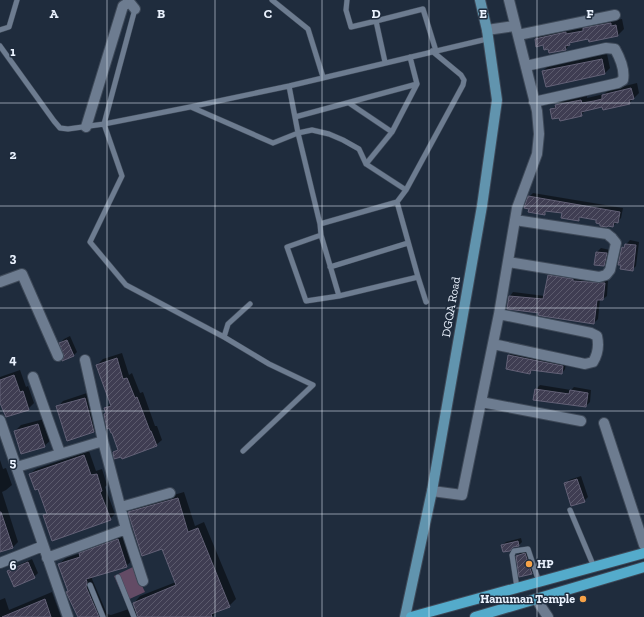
<svg xmlns="http://www.w3.org/2000/svg" width="644" height="617" font-family="'Zilla Slab',serif">
<style>
.grass{fill:#634b65}
.shadow{fill:#0007}
.building{fill:url(#building-hatch);stroke:#636177}
.lines{fill:none;stroke-linecap:round;stroke-linejoin:round}
.service-casing{stroke:#3e4958;stroke-width:6}
.minor-casing{stroke:#3e4958;stroke-width:12}
.secondary-casing{stroke:#3e4958;stroke-width:12}
.primary-casing{stroke:#3e4958;stroke-width:12}
.service{stroke:#6d7c90;stroke-width:5}
.minor{stroke:#6d7c90;stroke-width:10}
.secondary{stroke:#6194ae;stroke-width:10}
.primary{stroke:#54abcb;stroke-width:10}
.grid{fill:none;stroke:#eaf2fe;stroke-width:1;stroke-opacity:0.55}
.poi-dot{fill:#f6a247;stroke:#1f2c3d;stroke-width:1.5}
.labels{text-anchor:middle;dominant-baseline:central;stroke-width:3;stroke-linejoin:round;paint-order:stroke}
.street-label{font-size:12px;fill:#eaf2fe;stroke:#1f2c3d}
.poi-label{font-size:12px;font-weight:bold;fill:#eaf2fe;stroke:#1f2c3d;text-anchor:start}
.grid-label{font-size:13px;text-anchor:middle;font-weight:bold;fill:#eaf2fe;stroke:#1f2c3d;stroke-width:3;stroke-linejoin:round;paint-order:stroke}
</style>
<defs>
<pattern id="building-hatch" width="6" height="6" patternUnits="userSpaceOnUse"><rect width="6" height="6" fill="#3f3d52"/><path d="M-1 1l2-2M0 6l6-6M5 7l2-2" fill="none" stroke="#5b5a6c"/></pattern>
</defs>
<rect width="100%" height="100%" fill="#1f2c3d"/>
<!-- grass -->
<path class="grass" d="M133,567L145,592L125,601L114,576Z"/>
<!-- shadow -->
<path class="shadow" d="M616,17L617,20L622,19L624,29L618,35L590,41L589,38L571,42L566,49L550,52L549,48L536,39L542,33L586,26L590,23Z
M607,54L610,68L605,73L543,71L549,65Z
M637,83L639,93L629,103L603,106L587,109L581,115L551,110L562,100L587,94V98L604,94L609,90Z
M533,193L623,208L621,218L613,226L601,223L598,219L582,216L578,220L563,212L548,210L544,214L529,197Z
M630,240L639,242L636,266L632,270L623,248Z
M601,248L610,250L608,261L604,265L597,252Z
M553,272L576,277L608,280L607,296L603,299H600L598,319L594,323L540,312L510,296L513,292L545,296L549,276Z
M70,336L77,352L73,356H66L60,343L64,339Z
M513,352L566,362L565,369L562,373L533,369L530,373L509,356Z
M122,353L129,375L132,373L140,393L143,392L155,426H157L162,440L156,445L114,453L118,448L105,414L106,412L105,409L111,403L97,365L103,359Z
M20,370L26,387L28,386L34,403L28,409L0,398V377Z
M540,385L571,390L574,387L591,390L590,402L586,406L534,399L536,389Z
M90,392L100,426L94,432L68,440L58,407L63,401Z
M44,419L50,441L44,446L15,431L21,425Z
M89,451L96,471L102,469L107,485L105,487L115,514L110,519L44,515L47,512L39,487L30,474L36,469Z
M0,460L3,469L6,468L12,485L6,490L2,492L18,542L13,547L0,551Z
M581,476L588,497L584,501L565,484L569,480Z
M184,492L195,526L204,522L236,599L229,606L218,611L212,617H79L59,564L66,558L81,553L86,547L125,533L133,560L126,566L93,576L92,579L107,614L111,615L135,607L134,603L140,596L176,582L163,548L129,512L136,506Z
M521,538L522,542L519,545H502L506,542Z
M529,550L535,570L532,573L520,576L518,555L521,551Z
M32,559L38,573L34,577L8,571L12,568Z
M52,592L61,617H0V600L5,598L9,610Z"/>
<!-- building -->
<path class="building" d="M611,23V26L616,25L618,36L589,42L588,39L569,43L570,45L565,46L566,50L549,53L548,49L544,50L543,45L536,47L535,39L566,32V34L583,31V28Z
M602,59L605,74L546,87L542,71Z
M631,88L634,99L629,100L630,104L603,110L602,107L581,112L582,116L560,121L559,118L552,119L550,109L556,108L555,105L581,100L582,103L594,101L602,99V95Z
M528,196L620,212L618,223L614,222L613,227L608,226L607,227L600,226V224L596,223V220L579,217V221L561,218L562,213L545,211V215L528,212L529,209L524,208Z
M625,244L636,245L633,271L620,269L621,265H618L622,247L624,248Z
M596,252L607,253L604,266L594,265Z
M548,275L573,279V281L605,283L603,300H597L594,324L542,316L538,315L539,313L507,309L509,296L543,299Z
M67,340L74,356L62,361L64,356L59,343Z
M508,355L563,366L562,374L531,370L530,374L506,369Z
M117,358L123,379L127,378L135,398L137,397L150,431H151L157,446L122,459L121,457L114,459L113,452L118,450L112,433H111L109,428L107,429L104,414L106,413L104,408L111,406L96,365Z
M14,375L20,392L23,391L29,410L6,417L0,403V380Z
M535,389L569,394L570,390L588,393L586,407L533,400Z
M85,398L94,432L67,441L56,406Z
M38,424L45,447L21,454L14,431Z
M84,455L91,475L97,474L102,491L100,492L111,520L52,541L43,515L47,514L38,489L35,490L29,474Z
M577,479L585,502L571,506L564,483Z
M178,498L188,532L198,528L230,607L211,614L212,617H138L133,603L176,585L162,549L142,556L128,512Z
M0,512H1L13,548L0,552Z
M118,539L127,567L86,579L87,582L86,587L99,617H78L66,592L68,591L58,564L80,557L79,553Z
M518,541L519,546L513,547L510,551L503,552L501,545Z
M525,553L532,574L519,577L516,556Z
M28,562L35,578L14,587L7,571Z
M45,599L51,617H2Z"/>
<g class="lines">
<defs>
<path id="service" d="M272,0L308,29L323,77
M347,0L346,10L351,27L376,21
M135,9L104,124L122,176L90,242L126,285L224,337L269,364L313,385L243,451
M0,30L9,27L17,0
M0,46L54,121L60,128L68,129L104,124L190,107L289,86L487,39
M385,62L376,21L423,9L436,51
M349,103L392,132L417,84
M191,107L273,143L298,133L289,86
M295,117L417,84L410,57
M366,164L392,132
M397,202L418,277L339,296L321,235L320,224L397,202L406,190L463,85L464,80L461,75L432,51
M320,224L298,133L312,130L329,134L343,140L359,149L366,164L406,190
M321,235L287,247L306,301L339,296
M330,267L408,243
M418,277L426,302
M224,337L228,324L250,304
M570,510L594,567
M118,577L134,617
M90,585L103,617
M517,588L512,555L514,551L528,549L539,582"/>
<path id="minor" d="M487,30L514,26
M518,35L615,15
M526,66L606,48L615,49C620,58 625,70 623,80L618,83L534,102
M86,127L123,6L128,3L131,4L135,9
M508,262L599,277L606,275L610,270L616,243L612,238L607,234L515,220
M0,282L22,274L58,356
M493,344L585,364L593,362C598,354 599,345 597,336L591,333L499,314
M33,377L60,453
M481,402L581,421
M0,420L68,617
M604,423L644,545
M17,467L103,441
M432,491L462,495L499,314L517,208L537,154L539,134L537,111L509,0
M121,507L170,493
M126,529L143,581
M47,558L126,529L103,441L85,360
M0,563L43,546
M536,599L548,617"/>
<path id="secondary" d="M405,617L432,491L482,206L497,100L487,30L480,0"/>
<path id="primary" d="M411,617L644,553
M475,617L644,567"/>
</defs>
<!-- service casing -->
<use href="#service" class="service-casing"/>
<!-- minor casing -->
<use href="#minor" class="minor-casing"/>
<!-- secondary casing -->
<use href="#secondary" class="secondary-casing"/>
<!-- primary casing -->
<use href="#primary" class="primary-casing"/>
<!-- service -->
<use href="#service" class="service"/>
<!-- minor -->
<use href="#minor" class="minor"/>
<!-- secondary -->
<use href="#secondary" class="secondary"/>
<!-- primary -->
<use href="#primary" class="primary"/>
</g>
<!-- grid -->
<path class="grid" d="M107,0V617M215,0V617M322,0V617M429,0V617M537,0V617M0,103H644M0,206H644M0,308H644M0,411H644M0,514H644"/>
<!-- markers -->
<g class="poi-dot">
<circle cx="529" cy="564" r="4"/>
<circle cx="583" cy="599" r="4"/>
</g>
<g class="labels">
<!-- street labels -->
<g class="street-label">
<text transform="translate(451 307) rotate(-80)">DGQA Road</text>
</g>
<!-- poi labels -->
<g class="poi-label">
<text x="537" y="564">HP</text>
<text x="575" y="599" text-anchor="end">Hanuman Temple</text>
</g>
</g>
<g class="grid-label">
<text x="54" y="18">A</text>
<text x="161" y="18">B</text>
<text x="268" y="18">C</text>
<text x="376" y="18">D</text>
<text x="483" y="18">E</text>
<text x="590" y="18">F</text>
<text x="13" y="56">1</text>
<text x="13" y="159">2</text>
<text x="13" y="262">3</text>
<text x="13" y="364">4</text>
<text x="13" y="467">5</text>
<text x="13" y="570">6</text>
</g>
</svg>
